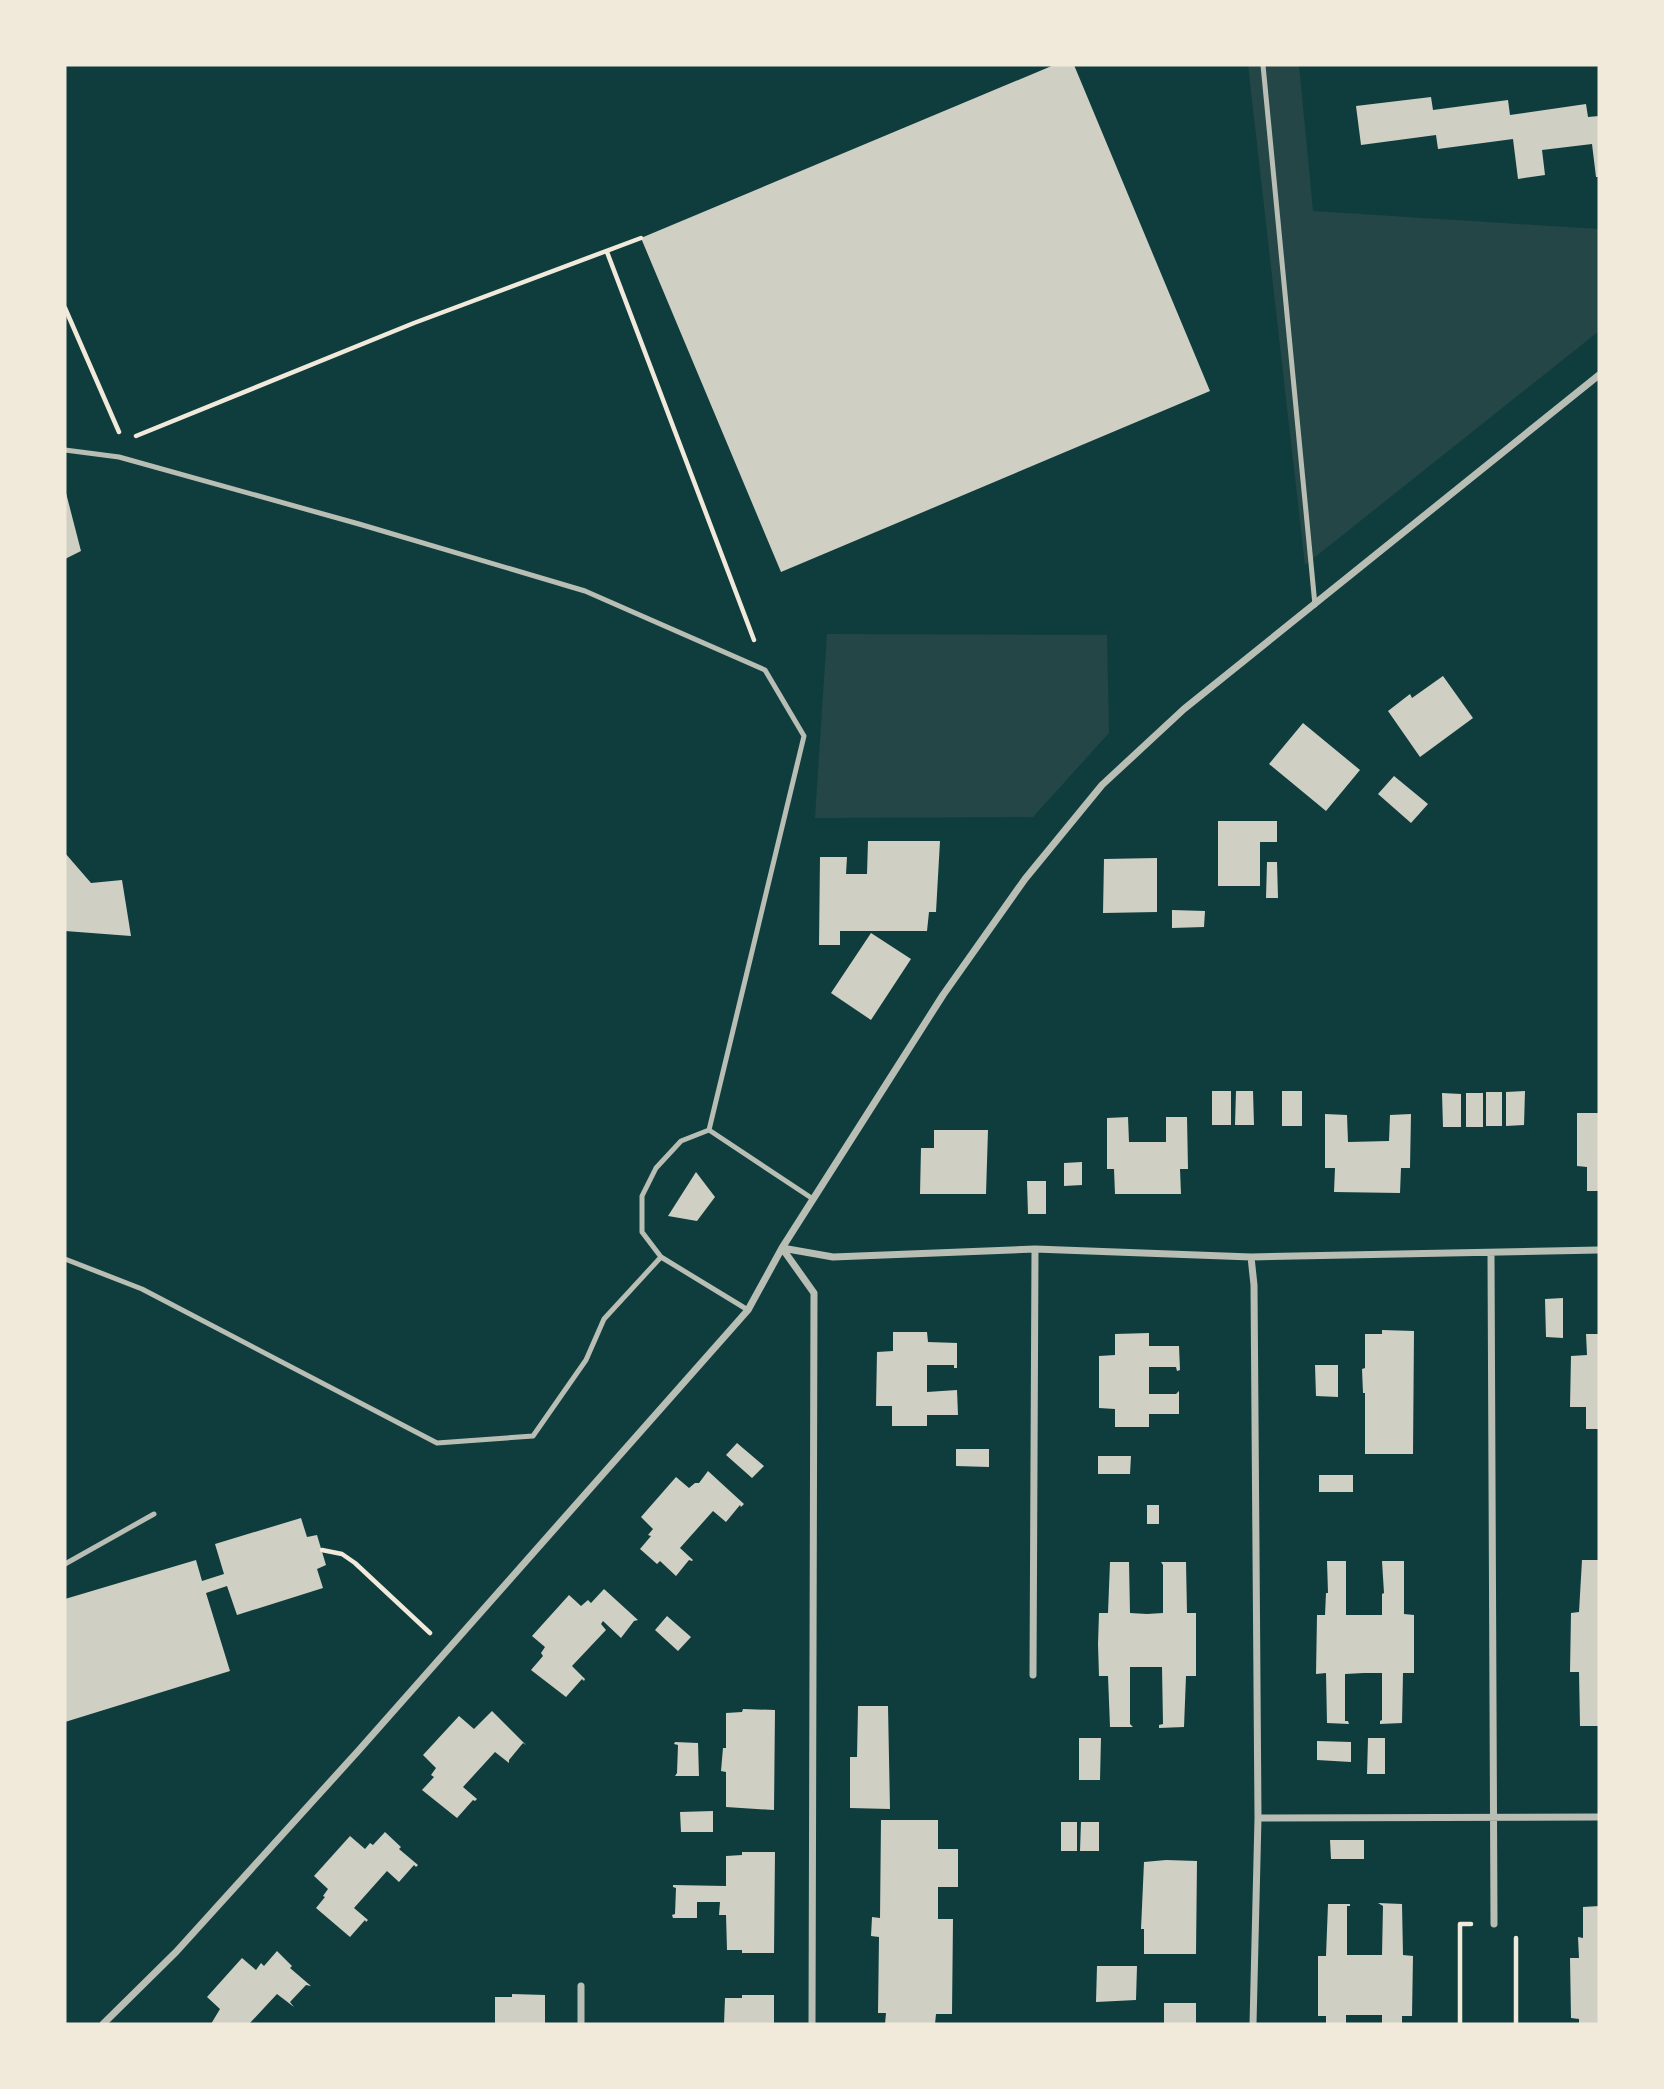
<svg xmlns="http://www.w3.org/2000/svg" width="1664" height="2089" font-family="'Asap Condensed',sans-serif">
<style>
.green{fill:#244646}
.building{fill:#cfcfc3}
.lines{fill:none;stroke-linecap:round;stroke-linejoin:round}
.path{stroke:#f1e9da;stroke-width:4.5}
.service{stroke:#b8beb3;stroke-width:5}
.minor{stroke:#b8beb3;stroke-width:7}
</style>
<rect width="100%" height="100%" fill="#0f3d3e"/>
<!-- green -->
<path class="green" d="M1248,65H1299L1313,211L1599,229V331L1305,565Z
M827,634L1107,635L1109,733L1033,817L815,818Z"/>
<!-- building -->
<path class="building" d="M1054,65H1074L1210,391L781,572L641,238Z
M1431,97L1433,110L1508,100L1510,115L1586,104L1588,117L1599,116V177H1596L1592,144L1542,150L1545,175L1518,179L1513,139L1438,149L1436,135L1361,145L1356,106Z
M65,489L81,551L65,559Z
M1443,676L1473,718L1420,757L1388,711L1410,694L1412,698Z
M1303,723L1360,770L1326,811L1269,764Z
M1394,776L1428,804L1411,823L1378,794Z
M1218,821H1277V842H1260V886H1218Z
M868,841H940L936,912H929L927,931H840V945H819L820,857H847L846,874H867Z
M65,853L91,883L122,880L131,936L65,931Z
M1157,858V912L1103,913L1104,859Z
M1267,862H1277L1278,898H1266Z
M1172,910L1205,911L1204,927L1172,928Z
M871,933L911,959L871,1020L831,993Z
M1212,1091H1231V1125H1212Z
M1236,1091H1253L1254,1125H1235Z
M1282,1091H1302V1126H1282Z
M1525,1091L1524,1125L1506,1126V1092Z
M1486,1092H1502V1126H1486Z
M1442,1093L1461,1094V1127H1443Z
M1466,1093H1483V1127H1466Z
M1577,1113H1599V1191H1587V1167L1577,1166Z
M1325,1114L1347,1115L1348,1142L1389,1141L1390,1115L1411,1114L1410,1168H1401L1400,1193L1334,1192L1335,1168H1325Z
M1128,1117L1129,1142H1166V1117H1187L1188,1169H1180L1181,1194H1115L1114,1169H1107V1118Z
M934,1130H988L986,1194H920L921,1148H934Z
M1082,1162V1185L1064,1186V1163Z
M696,1172L715,1197L697,1221L668,1216Z
M1027,1181H1046V1214H1028Z
M1563,1298V1338L1546,1337L1545,1299Z
M1382,1330L1414,1331L1413,1454H1365V1393H1363L1362,1369L1365,1368V1334H1382Z
M893,1332H927L928,1342L957,1343V1368H954V1365H927V1392L957,1390L958,1415H927V1426H892V1406H876L877,1352L893,1351Z
M1149,1333V1346H1179L1180,1370L1177,1371L1176,1367H1149V1394H1176L1179,1391V1414H1149V1427H1115V1409L1099,1408V1356L1115,1355V1334Z
M1586,1334H1599V1429H1586V1407H1570L1571,1356L1587,1355Z
M1315,1365H1338V1397L1316,1396Z
M737,1443L764,1466L752,1478L726,1455Z
M956,1449H989V1467L956,1466Z
M1098,1456H1131L1130,1474H1098Z
M708,1471L744,1504L741,1507L740,1505L726,1522L713,1511L680,1548L693,1560L692,1561L689,1560L676,1576L660,1561L657,1564L640,1549L651,1536L648,1535L653,1529L641,1517L676,1477L689,1488L695,1483H699Z
M1319,1475H1353V1492H1319Z
M1147,1505H1159V1524H1147Z
M301,1518L307,1537L317,1535L326,1565L317,1569L323,1588L237,1615L227,1586L206,1593L230,1671L65,1722V1599L196,1560L202,1581L224,1574L215,1544Z
M1582,1560H1599V1726H1580L1579,1672H1570L1571,1613L1579,1612Z
M1327,1561H1346V1615H1382V1594L1384,1593L1382,1561H1404V1614L1414,1615V1673H1403L1402,1723L1380,1724V1721L1382,1720V1673H1364L1345,1674V1721H1348L1349,1724L1327,1723L1326,1673L1316,1674L1317,1615H1325L1326,1593H1328Z
M1110,1562H1129L1130,1613L1147,1614L1163,1613V1565L1161,1562H1186L1187,1613H1196V1676H1186L1184,1727L1159,1728V1725L1163,1724L1162,1667H1130V1724L1133,1727H1110L1108,1676H1099L1098,1644L1099,1613H1108Z
M604,1589L638,1620L634,1621L621,1638L603,1621L601,1624L606,1630L572,1666L585,1679L584,1681L582,1679L566,1697L531,1670L543,1656L541,1653L545,1647L532,1636L569,1595L581,1606L588,1600L591,1603Z
M667,1616L691,1637L678,1651L655,1630Z
M858,1706H888L890,1809L850,1808V1757H857Z
M743,1709L775,1710L774,1810L726,1807V1772L721,1771L723,1748H726V1713L742,1712Z
M492,1711L526,1745L523,1743L509,1760V1763L495,1752L463,1787L477,1799L475,1801L473,1800L457,1818L422,1790L434,1777L431,1775L436,1768L423,1755L459,1716L474,1729Z
M1079,1738H1101L1100,1780H1079Z
M1368,1738H1385V1774H1367Z
M1317,1741L1351,1742V1762L1317,1760Z
M675,1742L698,1743L699,1776H675L677,1773L678,1745L674,1744Z
M713,1811V1832H681L680,1812Z
M881,1820H938V1849H958V1887H938V1919H953L952,2014H936L935,2024H885L886,2013H878L879,1937L871,1936L872,1917L880,1918Z
M1061,1822H1077V1851H1061Z
M1081,1822H1099V1851H1080Z
M385,1832L401,1847L399,1849L418,1865L416,1867L414,1865L399,1882L387,1871L354,1908L368,1920L366,1922L365,1920L350,1937L316,1908L325,1897L323,1896L328,1889L314,1876L350,1836L365,1849L370,1843L373,1845Z
M1330,1840H1364V1859H1331Z
M742,1852H775L774,1953H742V1950H727L726,1915H719L720,1902H697V1918H673L672,1915L675,1914L676,1888L673,1887V1885L726,1886V1856L742,1855Z
M1166,1860L1197,1861L1196,1954H1144V1929H1141L1144,1862Z
M1378,1903L1402,1904L1403,1955L1413,1956L1412,2016H1402V2024H1382V2015H1346V2024H1326V2016H1318V1956H1326L1328,1904H1350V1906H1347V1955H1382L1383,1906Z
M1599,1906V2024H1579V2019L1571,2018L1570,1958H1579L1578,1937L1583,1938V1907Z
M277,1951L292,1966L290,1968L311,1986L306,1985L290,2002L294,2007L277,1994L249,2024H211L220,2009L207,1997L242,1958L256,1970L261,1963L264,1966Z
M1097,1966H1137L1136,2000L1096,2002Z
M512,1994L545,1995V2024H495V1997H512Z
M742,1995H774V2024H724L725,1998H742Z
M1164,2003H1196V2024H1164Z"/>
<g class="lines">
<!-- path -->
<path class="path" d="M607,252L754,640
M65,308L119,432
M136,436L414,323L641,238
M322,1550L342,1554L355,1563L430,1633
M1516,1938V2024
M1460,2024V1924H1471"/>
<!-- service -->
<path class="service" d="M1263,65L1315,605
M65,450L119,457L359,524L585,591L765,670L804,736L709,1130
M65,1259L142,1289L437,1443L533,1436L586,1360L604,1319L661,1257
M748,1310L661,1257L642,1232V1196L656,1168L681,1141L709,1130L813,1199
M65,1564L154,1514"/>
<!-- minor -->
<path class="minor" d="M782,1248L833,1257L1035,1249L1251,1257L1599,1250
M782,1248L814,1293L812,2024
M1491,1254L1494,1924
M1251,1257L1254,1285L1258,1818L1253,2024
M1033,1675L1035,1249
M1258,1818L1599,1817
M581,1986V2024
M103,2024L176,1952L359,1750L748,1310L782,1248L943,995L1025,879L1102,785L1184,709L1599,375"/>
</g>
<!-- border -->
<rect width="1664" height="2089" fill="none" stroke="#f1e9da" stroke-width="133"/>
</svg>
